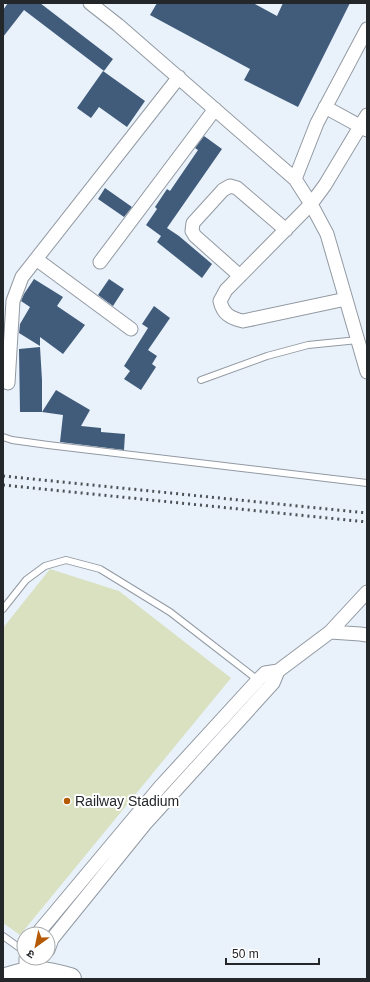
<svg xmlns="http://www.w3.org/2000/svg" width="370" height="982" font-family="Arial,'Noto Sans Devanagari',sans-serif">
<style>
.green{fill:#d9e1c0}
.building{fill:#415c7b}
.lines{fill:none;stroke-linecap:round;stroke-linejoin:round}
.lane-casing{stroke:#9299a2;stroke-width:8}
.street-casing{stroke:#9299a2;stroke-width:15}
.highway-casing{stroke:#9299a2;stroke-width:24}
.lane{stroke:#fff;stroke-width:6}
.street{stroke:#fff;stroke-width:13}
.highway{stroke:#fff;stroke-width:22}
.rail{stroke:#4d5256;stroke-width:3;stroke-dasharray:2 4;stroke-linecap:butt}
.poi-dot{fill:#b65905;stroke:#fff;stroke-width:1.5}
.labels{text-anchor:middle;dominant-baseline:central;stroke-width:4;stroke-linejoin:round;paint-order:stroke}
.poi-label{font-size:14px;fill:#24272a;stroke:#fff;text-anchor:start}
</style>
<rect width="100%" height="100%" fill="#e9f2fb"/>
<!-- green -->
<path class="green" d="M50,569L119,591L231,678L20,935L3,923V628Z"/>
<!-- building -->
<path class="building" d="M8,3H40L113,59L104,71L24,10L3,37V10Z
M157,3H253L277,16L283,3H350L298,107L244,80L250,69L150,15Z
M103,71L145,101L127,127L99,107L91,118L77,108Z
M204,136L222,149L167,228L179,236L212,264L202,278L157,242L161,236L146,225L157,209L155,207L167,189L170,191L198,150L195,148Z
M105,188L132,207L124,217L98,199Z
M34,279L63,297L57,306L85,325L63,354L40,337V346L19,333L20,324L30,307L21,301L24,294Z
M109,279L124,289L113,306L98,295Z
M154,306L170,318L148,350L157,356L152,364L156,367L141,390L124,379L130,371L124,366L148,328L142,324Z
M40,347L42,380V412H20L19,349Z
M56,390L90,410L81,426L101,428V432L125,434L124,450L60,442L63,415L42,412Z"/>
<g class="lines">
<defs>
<path id="lane" d="M201,380L267,356L308,345L358,340
M3,437L12,440L48,445L367,483
M3,609L26,580L45,566L66,560L100,569L170,612L258,680
M3,936L24,951"/>
<path id="street" d="M90,3L118,25L295,179L311,204L327,234L367,372
M325,107L367,130
M295,179L317,123L367,29
M36,259L131,329
M100,262L215,109
M240,276L195,236L192,231L193,223L223,190L230,186L237,188L286,230
M346,299L243,321C230,318 223,314 220,301L226,290L311,204L325,185L367,115
M8,383L13,301L22,277L179,77
M330,632L360,634L367,635
M37,934L160,787L258,680L265,673L278,671
M48,950L52,939L145,824L273,683L278,671L330,632L367,592
M26,979V958"/>
<path id="highway" d="M6,979C34,970 42,971 70,979"/>
</defs>
<!-- lane casing -->
<use href="#lane" class="lane-casing"/>
<!-- street casing -->
<use href="#street" class="street-casing"/>
<!-- highway casing -->
<use href="#highway" class="highway-casing"/>
<!-- lane -->
<use href="#lane" class="lane"/>
<!-- street -->
<use href="#street" class="street"/>
<!-- highway -->
<use href="#highway" class="highway"/>
<!-- rail -->
<path class="rail" d="M3,476L367,513
M3,485L367,522"/>
</g>
<!-- markers -->
<circle class="poi-dot" cx="67" cy="801" r="4"/>
<g class="labels">
<!-- poi labels -->
<g class="poi-label">
<text x="75" y="801">Railway Stadium</text>
</g>
</g>
<!-- border -->
<rect width="370" height="982" fill="none" stroke="#24272a" stroke-width="8"/>
<!-- north arrow -->
<g transform="translate(36 946) rotate(213)"><circle r="19" fill="#ffffff" stroke="#a7a9aa"/>
<path d="M0-3L7 15L0 10L-7 15Z" fill="#b65905"/>
<text y="-6" font-size="11" font-weight="bold" text-anchor="middle" fill="#24272a">उ</text>
</g>
<!-- scale -->
<path d="M226 958v6h93v-6" fill="none" stroke="#24272a" stroke-width="2"/>
<text x="232" y="958" font-size="12" fill="#24272a" stroke="#ffffff" stroke-width="3" paint-order="stroke">50 m</text>
</svg>
